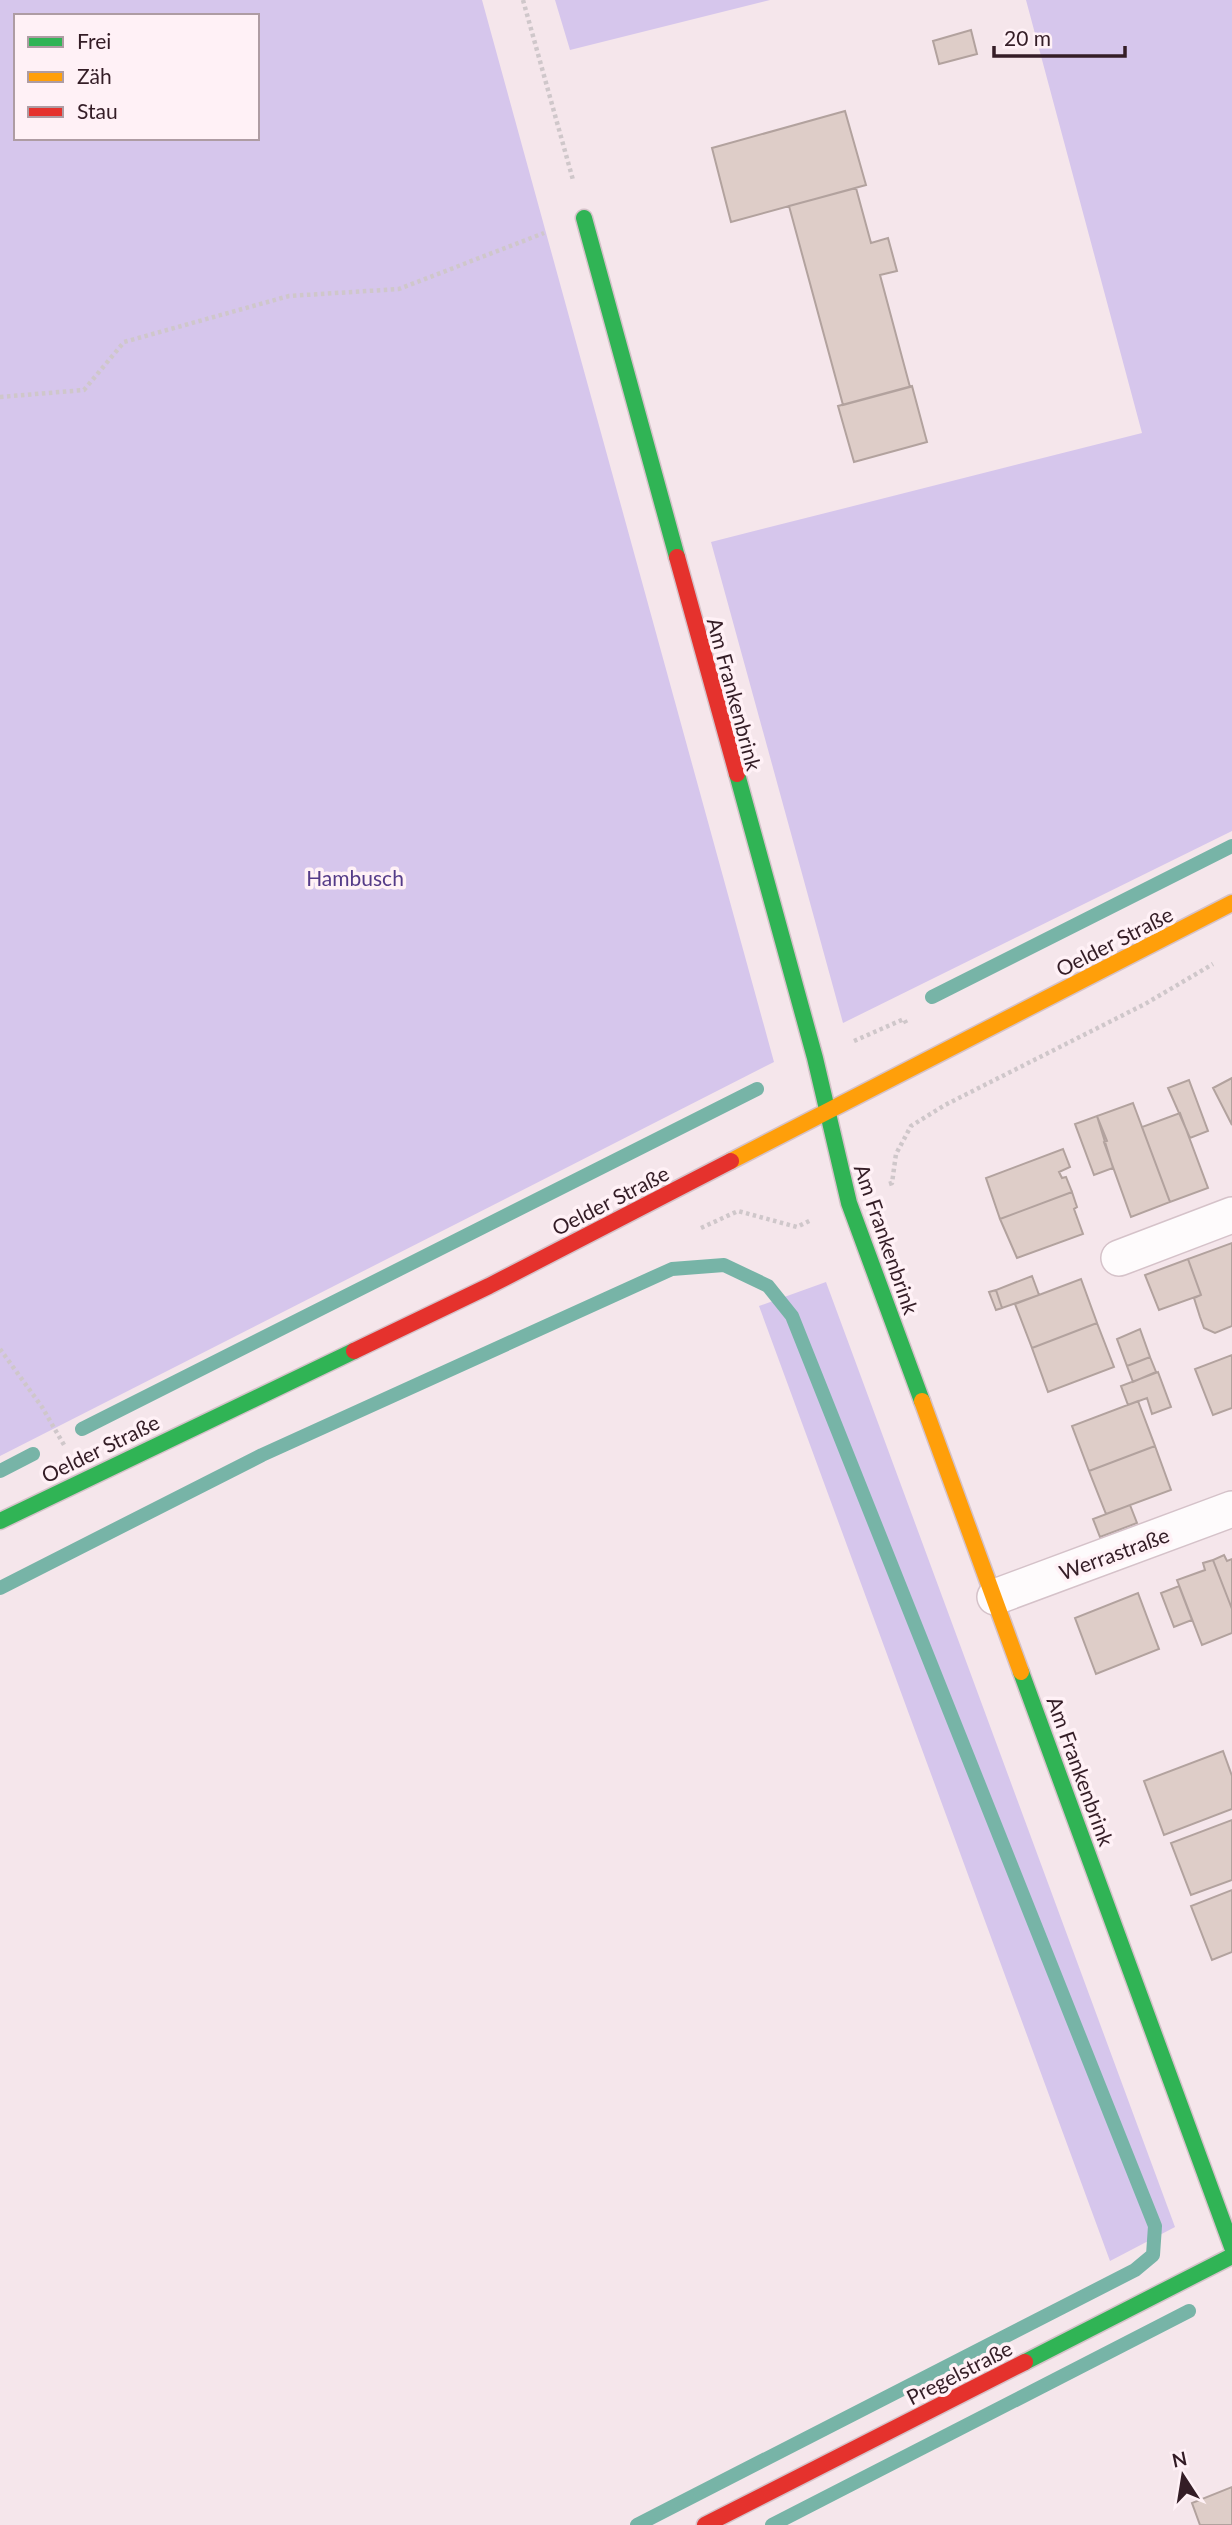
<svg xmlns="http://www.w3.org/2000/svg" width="1232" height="2525" font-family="Lato,sans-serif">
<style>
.green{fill:#d6c6ec;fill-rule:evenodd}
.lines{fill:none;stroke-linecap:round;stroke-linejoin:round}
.stream{stroke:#77b4a7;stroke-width:14}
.building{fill:#decdc8;stroke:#b2a29e;stroke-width:2}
.street-casing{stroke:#d5c2c9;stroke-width:38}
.fast-casing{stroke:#d5c2c9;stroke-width:19}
.slow-casing{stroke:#d5c2c9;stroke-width:19}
.jam-casing{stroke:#d5c2c9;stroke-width:19}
.path{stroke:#cfc7ca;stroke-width:4.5;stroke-dasharray:3.5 3.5;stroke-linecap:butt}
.street{stroke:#fefbfc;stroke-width:35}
.fast{stroke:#30b455;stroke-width:16}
.slow{stroke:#ff9f0a;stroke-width:16}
.jam{stroke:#e5322d;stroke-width:16}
.labels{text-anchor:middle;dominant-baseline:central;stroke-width:7;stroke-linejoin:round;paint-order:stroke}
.street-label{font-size:21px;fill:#341d26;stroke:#fff1f6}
.park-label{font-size:21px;fill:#543b88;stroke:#fff1f6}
</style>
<rect width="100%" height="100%" fill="#f5e6eb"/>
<!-- green -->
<path class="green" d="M0,0H482L774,1062L0,1456ZM16,16H257V138H16Z
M555,0H770L570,50Z
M1026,0H1232V831L843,1023L711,542L1142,433Z
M826,1282L1175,2227L1110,2261L759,1306Z"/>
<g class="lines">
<!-- stream -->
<path class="stream" d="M932,997L1232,846
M82,1429L757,1089
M0,1471L33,1454
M0,1588L262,1455L672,1269L724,1265L768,1286L792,1316L1155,2226L1153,2255L1135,2270L637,2525
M772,2525L1189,2311"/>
</g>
<!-- building -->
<path class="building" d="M971,30L977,54L939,64L933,41Z
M845,111L866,185L731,222L712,148Z
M856,188L871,243L888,238L897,271L880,275L910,387L843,405L789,206Z
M912,386L927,442L854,462L838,406Z
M1232,1078V1125L1213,1088Z
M1189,1080L1208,1131L1190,1138L1168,1088Z
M1133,1103L1170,1202L1131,1217L1104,1142L1107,1141L1097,1116Z
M1180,1113L1208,1188L1170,1202L1142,1127Z
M1097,1116L1113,1168L1094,1175L1075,1124Z
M1063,1149L1070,1167L1059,1172L1062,1178L1066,1177L1072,1192L1000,1219L986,1178Z
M1072,1192L1077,1207L1074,1209L1083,1234L1017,1258L1000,1219Z
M1232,1243V1326L1215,1333L1204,1328L1200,1317L1194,1298L1201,1295L1188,1259Z
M1188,1259L1201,1295L1159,1310L1145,1275Z
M1032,1276L1039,1295L1002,1308L996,1290Z
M1081,1279L1097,1323L1032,1348L1015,1304Z
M996,1290L1002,1308L996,1310L989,1292Z
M1097,1323L1114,1367L1048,1392L1032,1348Z
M1140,1329L1150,1357L1127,1366L1117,1339Z
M1232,1355V1408L1213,1415L1195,1369Z
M1150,1357L1156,1372L1133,1382L1127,1366Z
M1158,1372L1171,1407L1152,1414L1147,1398L1128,1405L1121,1386Z
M1138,1401L1155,1446L1089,1471L1072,1426Z
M1155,1446L1171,1490L1106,1514L1089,1471Z
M1130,1505L1137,1523L1100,1537L1093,1519Z
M1224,1555L1227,1561L1232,1559V1609L1213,1560Z
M1213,1560L1232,1609V1633L1202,1645L1177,1580L1205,1570L1203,1563Z
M1179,1586L1192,1620L1174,1627L1161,1593Z
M1138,1593L1159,1649L1096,1674L1075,1618Z
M1223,1751L1232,1776V1809L1164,1835L1144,1781Z
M1232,1820V1880L1191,1895L1171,1843Z
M1232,1890V1952L1212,1960L1191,1906Z
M1232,2487V2525H1200L1192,2503Z"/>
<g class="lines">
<defs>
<path id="street" d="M1119,1258L1232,1215
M995,1597L1232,1509"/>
<path id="fast" d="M584,218L677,557
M737,774L815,1058L849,1203L922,1401
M0,1521L354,1351
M1021,1672L1232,2247
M1025,2362L1232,2256"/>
<path id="slow" d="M731,1161L1232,903
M922,1401L1021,1672"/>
<path id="jam" d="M677,557L737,774
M354,1351L489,1286L731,1161
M705,2525L1025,2362"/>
</defs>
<!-- street casing -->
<use href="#street" class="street-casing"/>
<!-- fast casing -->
<use href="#fast" class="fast-casing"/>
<!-- slow casing -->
<use href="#slow" class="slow-casing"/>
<!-- jam casing -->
<use href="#jam" class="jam-casing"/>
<!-- path -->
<path class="path" d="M523,0L573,180
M0,397L84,390L124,342L289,296L399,289L544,233
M854,1041L904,1019L907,1025
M889,1184L892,1183L896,1154L911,1126L945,1105L1145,1004L1213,964
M701,1228L738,1211L797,1227L811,1220
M0,1349L42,1407L64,1445"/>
<!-- street -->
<use href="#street" class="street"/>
<!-- fast -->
<use href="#fast" class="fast"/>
<!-- slow -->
<use href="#slow" class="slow"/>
<!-- jam -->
<use href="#jam" class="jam"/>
</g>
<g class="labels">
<!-- street labels -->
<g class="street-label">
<text transform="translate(735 694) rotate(75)">Am Frankenbrink</text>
<text transform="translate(1114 941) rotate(-27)">Oelder Straße</text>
<text transform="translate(610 1200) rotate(-27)">Oelder Straße</text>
<text transform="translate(887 1239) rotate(71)">Am Frankenbrink</text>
<text transform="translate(100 1448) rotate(-26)">Oelder Straße</text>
<text transform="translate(1114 1553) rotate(-20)">Werrastraße</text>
<text transform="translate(1081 1771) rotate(70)">Am Frankenbrink</text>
<text transform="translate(959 2372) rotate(-27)">Pregelstraße</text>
</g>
<!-- park labels -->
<g class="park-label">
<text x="355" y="877">Hambusch</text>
</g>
</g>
<!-- legend -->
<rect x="14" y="14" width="245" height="126" fill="#fff1f6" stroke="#ae9ca3" stroke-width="2"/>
<rect x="28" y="37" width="35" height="10" fill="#30b455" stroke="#ae9ca3" stroke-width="2"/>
<text x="77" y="49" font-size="21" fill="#341d26">Frei</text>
<rect x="28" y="72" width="35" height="10" fill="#ff9f0a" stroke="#ae9ca3" stroke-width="2"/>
<text x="77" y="84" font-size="21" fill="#341d26">Zäh</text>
<rect x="28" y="107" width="35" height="10" fill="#e5322d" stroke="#ae9ca3" stroke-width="2"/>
<text x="77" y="119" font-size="21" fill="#341d26">Stau</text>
<!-- north arrow -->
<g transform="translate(1183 2476) rotate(348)" stroke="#fff1f6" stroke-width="5" paint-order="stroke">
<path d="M0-5L12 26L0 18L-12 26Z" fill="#341d26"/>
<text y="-10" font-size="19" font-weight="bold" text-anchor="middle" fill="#341d26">N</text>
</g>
<!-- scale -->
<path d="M994 46v10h131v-10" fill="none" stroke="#341d26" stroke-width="3.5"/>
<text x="1004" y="46" font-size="21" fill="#341d26" stroke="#fff1f6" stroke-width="5" paint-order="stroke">20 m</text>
</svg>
